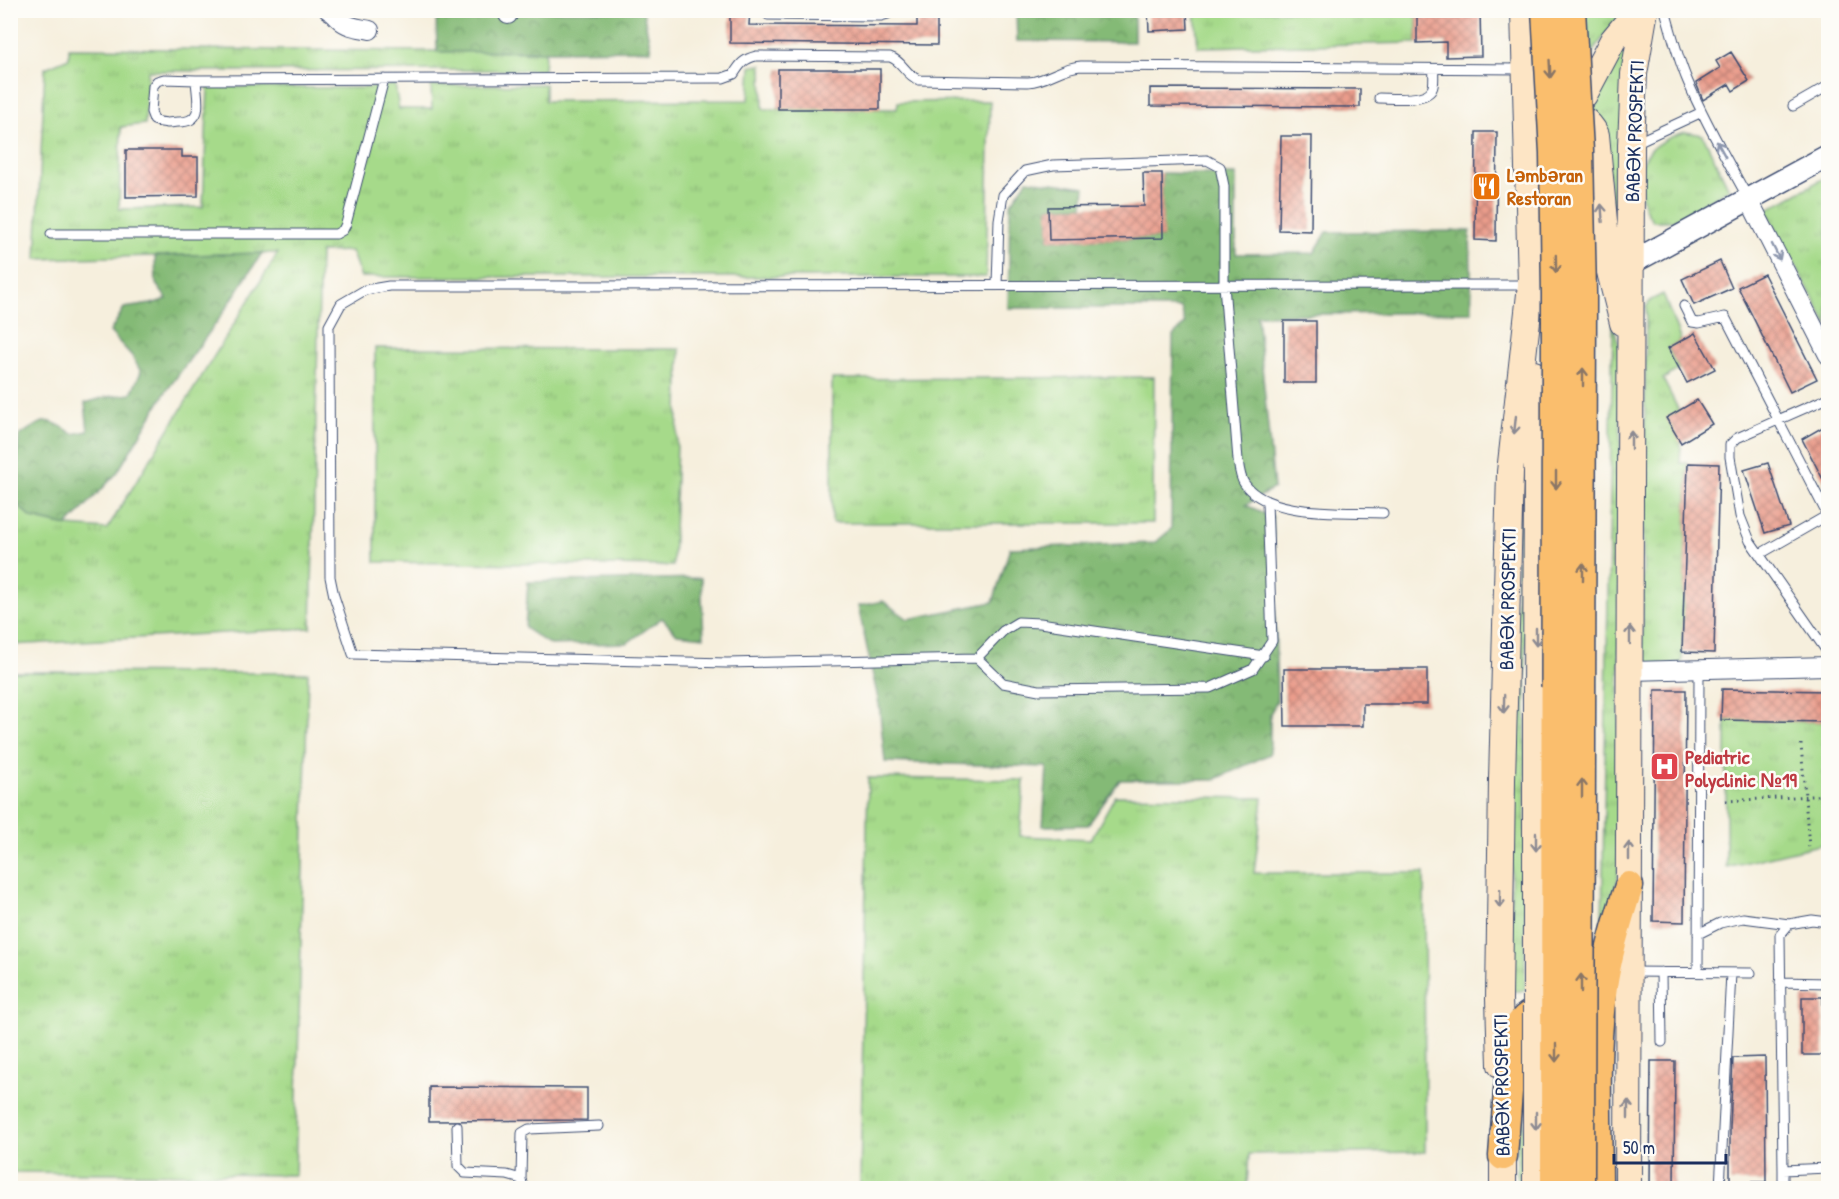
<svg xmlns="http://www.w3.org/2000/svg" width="1839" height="1199" font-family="'Patrick Hand',sans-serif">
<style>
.grass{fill:url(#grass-tufts);stroke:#608474;stroke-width:1.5}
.forest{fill:url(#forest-crowns);stroke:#50746a;stroke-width:1.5}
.building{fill:url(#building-cross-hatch)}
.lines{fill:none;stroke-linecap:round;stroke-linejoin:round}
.service-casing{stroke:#3c4c71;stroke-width:11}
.minor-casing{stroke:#3c4c71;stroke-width:20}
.tertiary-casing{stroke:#3c4c71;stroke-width:25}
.secondary-casing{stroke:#3c4c71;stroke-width:28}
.primary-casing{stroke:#3c4c71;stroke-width:31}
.path{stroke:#3c4c71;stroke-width:3;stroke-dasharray:1.5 4.5;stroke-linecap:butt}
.service{stroke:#fff;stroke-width:9}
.minor{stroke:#fff;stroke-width:18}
.tertiary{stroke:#fff;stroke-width:22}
.secondary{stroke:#fde5c5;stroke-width:26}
.primary{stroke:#fabe6d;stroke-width:28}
.secondary-bridge-casing{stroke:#3c4c71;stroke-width:28;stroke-linecap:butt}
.primary-bridge-casing{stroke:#3c4c71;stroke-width:31;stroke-linecap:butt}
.secondary-bridge{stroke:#fde5c5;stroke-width:26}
.primary-bridge{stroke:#fabe6d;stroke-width:28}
.oneway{stroke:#8a7666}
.oneway2{stroke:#8d97ae}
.oneway3{stroke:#8c8a92}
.labels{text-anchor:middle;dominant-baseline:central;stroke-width:5;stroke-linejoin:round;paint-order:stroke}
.street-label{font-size:20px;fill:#1b2f5e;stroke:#fdfcf7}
.food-label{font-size:20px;font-weight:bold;fill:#c56008;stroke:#fdfcf7;text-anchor:start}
.health-label{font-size:20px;font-weight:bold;fill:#be3a42;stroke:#fdfcf7;text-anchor:start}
</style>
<defs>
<pattern id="grass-tufts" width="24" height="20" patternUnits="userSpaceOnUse" patternTransform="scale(1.5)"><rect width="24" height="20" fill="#a6da8a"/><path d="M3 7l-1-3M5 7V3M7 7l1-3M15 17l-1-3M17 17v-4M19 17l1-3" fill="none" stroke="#8ebb7a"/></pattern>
<pattern id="forest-crowns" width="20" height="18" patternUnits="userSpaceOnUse" patternTransform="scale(1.5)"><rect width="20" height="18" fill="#84ba76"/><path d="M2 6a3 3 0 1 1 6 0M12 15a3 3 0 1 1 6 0" fill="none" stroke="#6b9864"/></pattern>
<pattern id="building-cross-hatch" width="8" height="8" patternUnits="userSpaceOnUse" patternTransform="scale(1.5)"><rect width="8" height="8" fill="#ea9c8b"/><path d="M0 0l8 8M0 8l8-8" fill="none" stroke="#bd8075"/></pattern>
</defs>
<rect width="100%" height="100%" fill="#fdfcf7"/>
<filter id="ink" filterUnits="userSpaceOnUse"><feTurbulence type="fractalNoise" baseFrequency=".0167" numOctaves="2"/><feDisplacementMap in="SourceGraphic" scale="12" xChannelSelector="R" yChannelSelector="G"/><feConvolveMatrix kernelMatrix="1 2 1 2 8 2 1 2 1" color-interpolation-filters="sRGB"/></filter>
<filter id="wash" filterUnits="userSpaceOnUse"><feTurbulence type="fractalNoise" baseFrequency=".008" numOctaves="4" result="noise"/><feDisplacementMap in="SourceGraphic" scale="24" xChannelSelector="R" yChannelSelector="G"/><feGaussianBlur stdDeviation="1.35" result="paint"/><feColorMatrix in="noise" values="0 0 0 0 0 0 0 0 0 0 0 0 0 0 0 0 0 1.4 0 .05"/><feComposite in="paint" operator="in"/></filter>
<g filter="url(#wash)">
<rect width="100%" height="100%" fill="#f6efdd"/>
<!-- grass -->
<path class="grass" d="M1195,11H1405L1417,16V43L1198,47Z
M1583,11H1623L1587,59Z
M1627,42L1621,278L1613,246L1606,127L1593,113V96Z
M69,48L545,52L544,70L148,71L145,124L121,127L119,209L203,207L208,87L364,88L395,85L399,109H432L431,86L545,84V101L749,100L751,66L762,65L763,109H897L898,102L990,101L986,277H361L351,251L320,252L311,628L11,645V477H15L14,502L32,518L67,526L107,529L278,253L36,259L45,68L69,58Z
M1685,132L1703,135L1729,189L1672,221H1653C1643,208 1643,203 1641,187C1637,153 1656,141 1685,132Z
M1828,176V326L1766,210Z
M1663,294L1681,341L1668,348L1679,369L1663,379L1679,411L1681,443L1680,463H1688L1682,663L1642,665L1646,307L1651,300Z
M1613,323L1621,353L1618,879L1602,924Z
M375,348L680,349L673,566L375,562Z
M1154,377L1153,523H832V379Z
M1526,483L1525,991H1509L1519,492Z
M11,672L308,673L295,1175L11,1172Z
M1726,720L1828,722V843L1726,867Z
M868,778L1024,780L1020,836L1091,839L1115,796L1263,798L1254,873H1424L1425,1152L1249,1154L1247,1185H860Z
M1524,1032V1188H1517L1518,1035Z"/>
<!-- forest -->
<path class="forest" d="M436,11H643L651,50L437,52Z
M1016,11H1134V42L1017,41Z
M1162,173L1236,175V254L1314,253L1327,232L1470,231L1472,312L1257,315L1274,488L1246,505L1273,517L1277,701L1270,714V754L1214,780H1120L1088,825L1043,826L1047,767L885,762L879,704L858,606L883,601L908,619L993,602L1010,548L1155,543L1171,529L1173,336L1185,324L1181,308H1008L1010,205L1027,180L1085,187L1083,206L1048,207L1049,240L1162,238Z
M262,253L219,319L165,393L117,473L67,526L32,518L14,502L19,436C45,419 46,415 73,434L88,431L85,403L106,397L131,394L141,372L132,356L110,332L124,308L151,304L167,299L156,284L155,256Z
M701,578L704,637L677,634L662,618L627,643L550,645L525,628L528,582Z"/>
<g id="blocks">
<!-- building -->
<path class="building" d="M730,10H750L749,25L917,26V10H937V45L730,43Z
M1148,10H1187L1188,29L1149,31Z
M1446,10H1480L1481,56L1446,57V42L1417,43V16L1446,15Z
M1731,52L1749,81L1733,91L1729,84L1703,100L1696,83L1720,68L1716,61Z
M778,69H880V109H778Z
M1150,88L1360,89V107L1150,106Z
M1476,132H1497L1496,241L1475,240Z
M1281,136H1312L1311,231L1279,230Z
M126,150H182V157H198V196L126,197Z
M1143,173H1162L1163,238L1049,240L1048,207L1144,206Z
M1720,261L1732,288L1694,305L1682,279Z
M1764,274L1817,379L1790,392L1738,287Z
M1284,321H1316V383H1284Z
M1695,333L1715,369L1687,383L1668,348Z
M1697,400L1712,424L1681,443L1666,418Z
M1828,424V489L1802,439Z
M1688,463L1719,464L1714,653L1682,652Z
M1768,463L1789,526L1765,533L1744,470Z
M1284,669H1427V704H1363V726H1285Z
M1722,689L1828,691V722L1721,720Z
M1655,690H1686L1684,922L1653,921Z
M1802,997H1823L1824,1055H1802Z
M1765,1057L1766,1182H1730V1128L1733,1058Z
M1651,1061H1675L1674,1188H1650Z
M429,1087L587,1088V1120L429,1121Z"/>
</g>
</g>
<g filter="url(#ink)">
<use href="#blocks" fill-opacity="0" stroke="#3c4c71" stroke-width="1.5"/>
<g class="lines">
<defs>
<path id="service" d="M1665,10C1672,35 1678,59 1688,82C1705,122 1727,160 1748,198
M1825,10L1828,17
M768,15L881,16L888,14L890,10
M196,80C197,100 205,122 179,122C170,123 162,124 154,120L151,112L153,86L157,81L164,79L196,80L723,78L734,74C740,64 744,59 756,56L890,57C903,61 905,75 919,80L1028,82C1048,81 1061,67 1081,66L1523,69
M1379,98C1391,98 1426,102 1432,89C1435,84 1433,75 1434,69
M1793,106L1828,86
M1633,144L1702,112
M51,234H336L343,230L346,224L384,79
M997,285L999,220L1003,195L1025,171L1053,165L1207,160L1220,167L1224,186V285L1238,460C1239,467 1240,477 1244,483C1267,518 1345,511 1383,513
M1684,306L1692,322L1699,323L1725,317L1828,516
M1828,398L1737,438L1730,445V457L1740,516L1750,541L1828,653
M1267,502L1272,641L1253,669L1210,688L1039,690L1003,683L977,658L727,663L353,654L334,596L330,577L329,326L341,304L365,290L389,286L1530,285
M1760,554L1828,515
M977,658L1003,631L1018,622L1040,623L1264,656
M1698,934L1720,923L1743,918L1789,924
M1631,972L1751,973
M1661,972L1662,1042
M1698,972L1699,670
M1780,982L1828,983
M457,1126L458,1166L465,1173L507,1175L521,1179L523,1188
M1783,1170L1780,935L1789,924L1812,920L1828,922
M521,1179L522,1133L529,1129L599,1126
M1720,1188L1731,973
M1783,1188V1170L1828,1168"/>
<path id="minor" d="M328,10C335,13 335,16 340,20C347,27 360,28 370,30
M508,15V10
M1749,200L1828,355
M1630,671L1828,666"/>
<path id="tertiary" d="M1631,263L1828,156"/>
<path id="secondary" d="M1567,107L1580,100L1584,95L1613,40L1638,10
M1562,115C1578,113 1589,121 1596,135L1608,264L1623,323
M1534,374L1537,471L1536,699
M1501,1065L1499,999L1502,780L1510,472L1531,285L1524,10
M1503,1134V1188
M1628,1188L1631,145L1634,74L1645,10"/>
<path id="primary" d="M1503,1156L1512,1040C1521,1016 1533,1010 1558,1008
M1598,1188C1598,1122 1593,1053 1603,987C1608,952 1618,919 1629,886"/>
</defs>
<!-- service casing -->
<use href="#service" class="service-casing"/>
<!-- minor casing -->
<use href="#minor" class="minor-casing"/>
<!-- tertiary casing -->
<use href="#tertiary" class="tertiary-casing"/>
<!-- secondary casing -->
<use href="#secondary" class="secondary-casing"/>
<!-- primary casing -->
<use href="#primary" class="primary-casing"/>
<!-- path -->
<path class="path" d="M1801,744L1809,848
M1726,801L1828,795"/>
<!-- service -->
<use href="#service" class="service"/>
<!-- minor -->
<use href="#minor" class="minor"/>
<!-- tertiary -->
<use href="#tertiary" class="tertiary"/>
<!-- secondary -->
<use href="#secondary" class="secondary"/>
<!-- primary -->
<use href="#primary" class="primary"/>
<defs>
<path id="secondary-bridge" d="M1536,699V1188"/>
<path id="primary-bridge" d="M1546,10L1554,153L1556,295L1555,1188
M1571,10L1579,151L1582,293L1580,1188"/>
</defs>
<!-- secondary-bridge casing -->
<use href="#secondary-bridge" class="secondary-bridge-casing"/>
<!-- primary-bridge casing -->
<use href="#primary-bridge" class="primary-bridge-casing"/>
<!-- secondary-bridge -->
<use href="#secondary-bridge" class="secondary-bridge"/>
<!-- primary-bridge -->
<use href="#primary-bridge" class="primary-bridge"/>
</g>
<!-- one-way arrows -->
<defs><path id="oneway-shaft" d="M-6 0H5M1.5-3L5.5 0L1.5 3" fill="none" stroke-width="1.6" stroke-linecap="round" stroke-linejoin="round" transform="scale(1.5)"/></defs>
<g class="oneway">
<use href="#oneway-shaft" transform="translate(1550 69) rotate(87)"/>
<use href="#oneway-shaft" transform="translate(1556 264) rotate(89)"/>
<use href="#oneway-shaft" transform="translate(1583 377) rotate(-90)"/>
<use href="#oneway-shaft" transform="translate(1556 480) rotate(90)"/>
<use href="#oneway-shaft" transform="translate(1583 572) rotate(-90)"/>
<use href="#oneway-shaft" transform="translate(1582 788) rotate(-90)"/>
<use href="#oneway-shaft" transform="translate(1581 983) rotate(-90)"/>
<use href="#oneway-shaft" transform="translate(1556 1053) rotate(90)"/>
</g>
<g class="oneway2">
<use href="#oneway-shaft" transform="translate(1721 149) rotate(-119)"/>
<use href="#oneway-shaft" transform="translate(1776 252) rotate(63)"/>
</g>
<g class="oneway3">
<use href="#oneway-shaft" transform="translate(1602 213) rotate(-94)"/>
<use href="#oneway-shaft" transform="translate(1515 425) rotate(96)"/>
<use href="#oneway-shaft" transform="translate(1631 440) rotate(-90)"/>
<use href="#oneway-shaft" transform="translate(1630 635) rotate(-90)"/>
<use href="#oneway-shaft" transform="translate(1536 637) rotate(90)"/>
<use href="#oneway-shaft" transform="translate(1504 704) rotate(91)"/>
<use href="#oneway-shaft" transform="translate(1536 842) rotate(90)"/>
<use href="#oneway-shaft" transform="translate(1629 851) rotate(-90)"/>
<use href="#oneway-shaft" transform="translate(1500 899) rotate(91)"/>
<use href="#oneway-shaft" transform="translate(1628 1109) rotate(-90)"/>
<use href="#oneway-shaft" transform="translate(1536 1121) rotate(90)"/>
</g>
</g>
<!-- icons -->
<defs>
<symbol id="restaurant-square" viewBox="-11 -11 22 22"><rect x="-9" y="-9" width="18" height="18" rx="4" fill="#e8710a" stroke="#fdfcf7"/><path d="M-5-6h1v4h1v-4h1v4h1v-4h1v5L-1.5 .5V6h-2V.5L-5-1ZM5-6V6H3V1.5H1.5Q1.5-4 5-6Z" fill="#fff"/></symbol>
<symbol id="hospital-square" viewBox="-11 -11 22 22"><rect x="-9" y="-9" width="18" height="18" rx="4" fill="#e0444e" stroke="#fdfcf7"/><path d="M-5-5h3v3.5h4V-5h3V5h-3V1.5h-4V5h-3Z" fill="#fff"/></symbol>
</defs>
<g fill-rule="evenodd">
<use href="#restaurant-square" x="1470" y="170" width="33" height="33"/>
<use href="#hospital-square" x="1648" y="750" width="33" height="33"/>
</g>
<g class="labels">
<!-- street labels -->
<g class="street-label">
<text transform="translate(1634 131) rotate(-88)">BABƏK PROSPEKTI</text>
<text transform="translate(1507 599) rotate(-89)">BABƏK PROSPEKTI</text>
<text transform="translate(1501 1085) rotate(-91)">BABƏK PROSPEKTI</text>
</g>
<!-- food labels -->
<g class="food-label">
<text x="1507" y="174">Ləmbəran<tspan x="1507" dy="23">Restoran</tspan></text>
</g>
<!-- health labels -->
<g class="health-label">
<text x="1685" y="756">Pediatric<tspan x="1685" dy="23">Polyclinic №19</tspan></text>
</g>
</g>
<!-- margin -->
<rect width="1839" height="1199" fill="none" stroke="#fdfcf7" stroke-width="36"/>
<!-- scale -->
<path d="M1614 1154v9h112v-9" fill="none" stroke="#1b2f5e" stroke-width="3"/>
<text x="1623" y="1154" font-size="18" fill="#1b2f5e" stroke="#fdfcf7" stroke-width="4.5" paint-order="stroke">50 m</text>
</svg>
